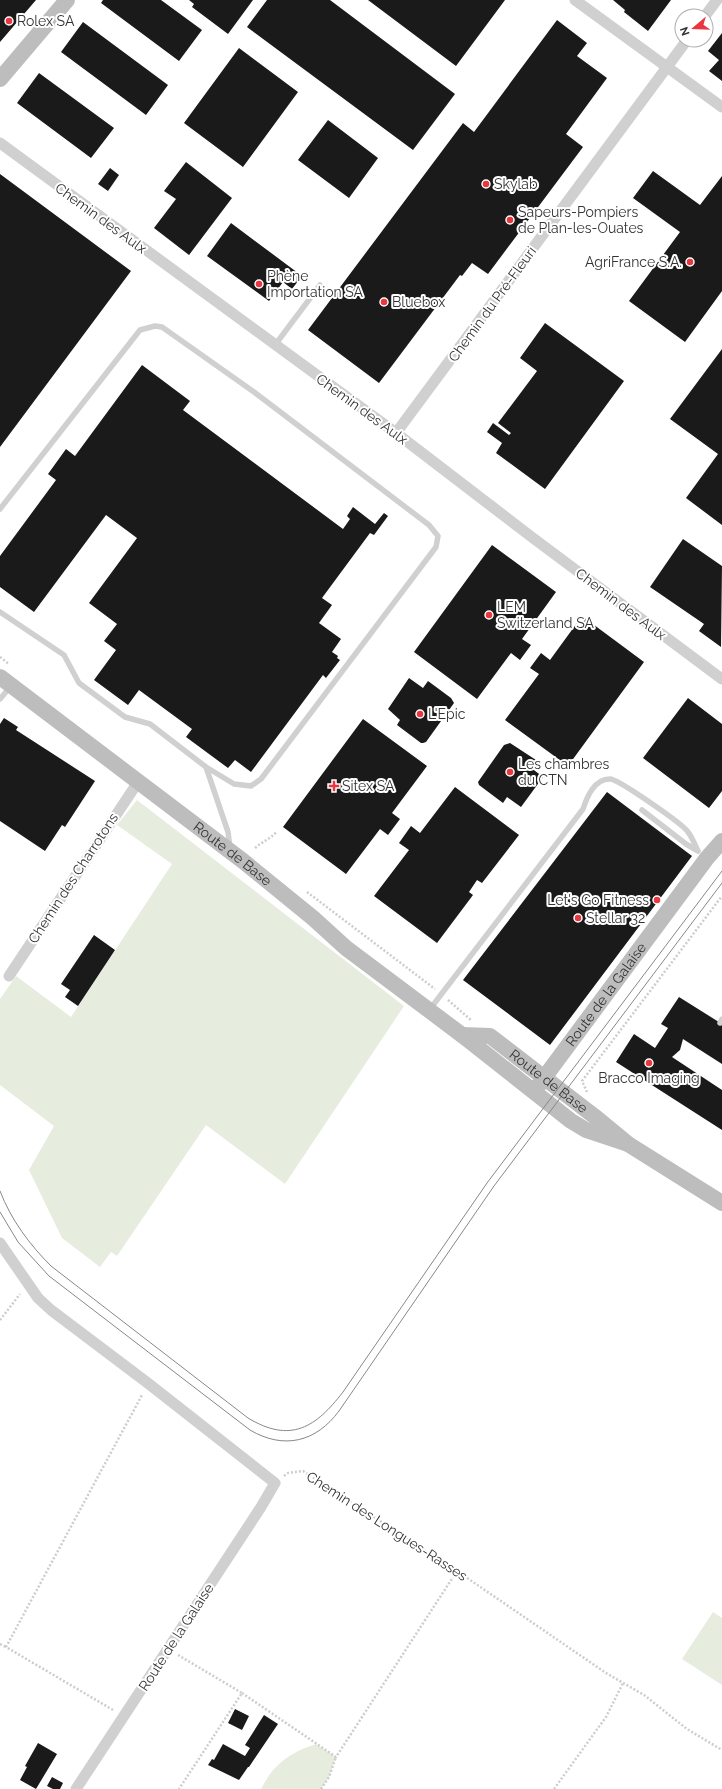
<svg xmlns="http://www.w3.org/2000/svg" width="722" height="1789" font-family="Raleway,sans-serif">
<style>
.green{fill:#e6ecde}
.building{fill:#1a1a1a}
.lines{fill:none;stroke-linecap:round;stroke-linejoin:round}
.path{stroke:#cdcdcd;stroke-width:2.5;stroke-dasharray:2 2;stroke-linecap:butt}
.lane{stroke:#d0d0d0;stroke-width:5.5}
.street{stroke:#d0d0d0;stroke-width:11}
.secondary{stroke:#bdbdbd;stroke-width:16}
.tram{stroke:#888;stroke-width:1}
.poi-dot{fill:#e93641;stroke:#fff;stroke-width:1.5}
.labels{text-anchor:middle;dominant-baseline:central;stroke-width:4;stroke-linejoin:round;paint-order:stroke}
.poi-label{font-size:14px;fill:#333;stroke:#fff;text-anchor:start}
.street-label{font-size:14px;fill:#333;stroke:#fff}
</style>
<rect width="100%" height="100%" fill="#fff"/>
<!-- green -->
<path class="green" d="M137,800L404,1006L285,1184L206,1125L117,1256L111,1252L100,1267L62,1238L29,1170L54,1126L0,1085V999L16,976L71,1017L172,864L117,825Z
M713,1612L722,1618V1685L682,1659Z
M316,1744L336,1757L329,1777L321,1789H261C274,1764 289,1753 316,1744Z"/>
<!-- building -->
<path class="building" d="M0,0H36L0,42Z
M103,0H161L202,30L179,61L101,3Z
M189,0H253L228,34L192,7L194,4Z
M267,0H330L455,94L413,150L247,27Z
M368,0H505L456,66Z
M613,0H671L648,31L624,12L625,10Z
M557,20L587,43L577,56L607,78L566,134L583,147L488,274L472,263L462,276L460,275L379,383L308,330L463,123L474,132Z
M83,22L168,85L146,115L61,52Z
M722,33V81L709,71L719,60L708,51Z
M239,48L298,92L243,167L184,123Z
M39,73L114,128L91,158L17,103Z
M328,120L378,158L349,198L298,160Z
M186,162L232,198L189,255L154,228L176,199L164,191Z
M110,168L119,175L108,191L98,184Z
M653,171L700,205L722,176V291L685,342L629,301L680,232L633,198Z
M0,174L131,271L0,447Z
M231,223L302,276L292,289L283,282L269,301L207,256Z
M545,323L624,381L545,489L496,453L502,443L487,432L493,423L509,435L511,433L498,423L537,371L520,358Z
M722,349V525L686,498L718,454L670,419Z
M142,365L190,401L183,410L343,529L350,519L347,516L353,507L375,524L384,513L388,516L374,535L370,533L322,598L332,605L319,623L341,639L332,652L338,656L337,658L340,660L326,678L323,675L251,772L235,760L228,768L186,737L192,729L139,690L128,705L94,680L116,650L104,641L117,624L89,603L137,538L106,515L34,612L0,587V556L56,480L48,474L66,449L75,456Z
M683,539L722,566L721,647L699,631L704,624L650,587Z
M492,545L556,592L522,639L531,645L520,660L511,653L477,699L414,652Z
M582,616L644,662L568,766L505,720L539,674L530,668L541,653L550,660Z
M409,678L423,688L428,681L451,698L454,703L426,742L423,743H421L397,725L400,720L388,709Z
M688,698L722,724V791L709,808L643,758Z
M4,718L18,727L16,730L95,781L65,827L62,825L45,851L0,821V724Z
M363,719L427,766L392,813L400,819L388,835L380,829L346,874L283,827Z
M510,743L536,760L530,767L543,777L521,807L507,797L503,803L479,785L478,782L504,745Z
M455,787L519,835L482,883L477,880L469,892L473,895L437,943L374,896L409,850L399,843L411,826L420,833Z
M607,792L692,856L550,1045L463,980Z
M94,935L115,950L78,1006L65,997L70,990L61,984Z
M679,997L722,1024V1064L683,1039L680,1050L672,1057L722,1090V1130L616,1062L634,1034L655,1048L668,1028L661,1024Z
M235,1709L249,1716L242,1730L228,1723Z
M264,1715L278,1724L249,1767H248L239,1780L208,1765L212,1759L214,1760L223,1744L245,1756L250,1748L245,1745Z
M38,1743L57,1754L36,1789L20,1780L27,1767L25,1766Z
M52,1777L63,1783L60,1789H53L47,1786Z"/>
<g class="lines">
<!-- path -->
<path class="path" d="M0,657L9,664
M255,848C263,841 271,839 277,831
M307,892L435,989
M448,1000L471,1020
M587,1092L582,1081L722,896
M0,1320L20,1294
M284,1476L288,1473L303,1471L457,1571L606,1673L644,1695L687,1729L722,1750
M0,1644L6,1647
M178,1655L242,1693L179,1789
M242,1693L336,1757L457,1571
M113,1710L6,1647L142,1395
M321,1789L329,1777L336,1757
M554,1789L606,1717L623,1683"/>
<!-- lane -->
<path class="lane" d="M275,345L320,285
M0,509L140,330L155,326L162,327L254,392L429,525L438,536L436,547L261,779L251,786L234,784L206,767L150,724L125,717L79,683L64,655L0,612
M0,699L11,686
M206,767L228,832L230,848
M642,810L686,844L698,851
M430,1009L583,809C587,797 594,779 610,779C618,779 683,824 688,832C692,837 695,845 698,851
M720,1023L722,1019"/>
<!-- street -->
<path class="street" d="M575,0L722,107
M705,16L717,0
M0,143L396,433L533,538L722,679
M396,433L687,40
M9,976L138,782
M0,1243L38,1298L51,1310L149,1384L275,1483L261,1507L76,1789"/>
<!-- secondary -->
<g class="secondary">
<path d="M0,79L67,0"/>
<path id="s1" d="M0,677L243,861L313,918L346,948L462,1035L571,1121L586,1130L628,1144"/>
<path id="s2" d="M462,1035L490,1036L594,1116L628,1144L722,1203"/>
<path id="s3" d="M538,1086L707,858L722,841"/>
</g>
<!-- tram -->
<path class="tram" d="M0,1191C11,1220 30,1245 51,1266L248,1418C291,1444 316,1427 343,1392L487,1183L722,871
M0,1212L18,1242L49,1276L250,1430C284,1450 316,1442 339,1411L494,1186L722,883"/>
</g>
<!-- markers -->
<g class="poi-dot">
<circle cx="9" cy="21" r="4"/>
<circle cx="486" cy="184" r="4"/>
<circle cx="510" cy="220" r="4"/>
<circle cx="690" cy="262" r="4"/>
<circle cx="259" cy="284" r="4"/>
<circle cx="384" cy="302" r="4"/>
<circle cx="489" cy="615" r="4"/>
<circle cx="420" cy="714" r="4"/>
<circle cx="510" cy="772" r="4"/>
<path d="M332 780h4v4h4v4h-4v4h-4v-4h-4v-4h4z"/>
<circle cx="657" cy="900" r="4"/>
<circle cx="578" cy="918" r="4"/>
<circle cx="649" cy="1063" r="4"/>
</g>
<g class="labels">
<!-- poi labels -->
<g class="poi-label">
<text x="17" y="21">Rolex SA</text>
<text x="494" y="184">Skylab</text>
<text x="518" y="212">Sapeurs-Pompiers<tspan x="518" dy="16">de Plan-les-Ouates</tspan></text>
<text x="682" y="262" text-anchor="end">AgriFrance S.A.</text>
<text x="267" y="276">Phène<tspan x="267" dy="16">Importation SA</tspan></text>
<text x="392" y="302">Bluebox</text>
<text x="497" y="607">LEM<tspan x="497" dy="16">Switzerland SA</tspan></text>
<text x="428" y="714">L'Epic</text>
<text x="518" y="764">Les chambres<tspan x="518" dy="16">du CTN</tspan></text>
<text x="342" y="786">Sitex SA</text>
<text x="649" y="900" text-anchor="end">Let's Go Fitness</text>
<text x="586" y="918">Stellar 32</text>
<text x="649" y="1078" text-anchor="middle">Bracco Imaging</text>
</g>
<!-- street labels -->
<g class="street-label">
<text transform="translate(101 218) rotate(36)">Chemin des Aulx</text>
<text transform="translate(492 304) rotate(-54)">Chemin du Pré-Fleuri</text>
<text transform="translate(362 409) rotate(36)">Chemin des Aulx</text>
<text transform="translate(621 604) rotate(37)">Chemin des Aulx</text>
<text stroke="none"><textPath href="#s1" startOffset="292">Route de Base</textPath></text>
<text transform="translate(73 878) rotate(-57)">Chemin des Charrotons</text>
<text stroke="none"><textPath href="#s3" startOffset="114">Route de la Galaise</textPath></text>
<text stroke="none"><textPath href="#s2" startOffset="102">Route de Base</textPath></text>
<text transform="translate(387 1526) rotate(33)">Chemin des Longues-Rasses</text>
<text transform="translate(176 1637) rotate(-57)">Route de la Galaise</text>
</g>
</g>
<!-- north arrow -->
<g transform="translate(694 28) rotate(251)"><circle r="19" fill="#ffffff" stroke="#adadad"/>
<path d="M0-3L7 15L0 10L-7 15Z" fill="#e93641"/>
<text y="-6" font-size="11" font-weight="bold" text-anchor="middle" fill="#333333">N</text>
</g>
</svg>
